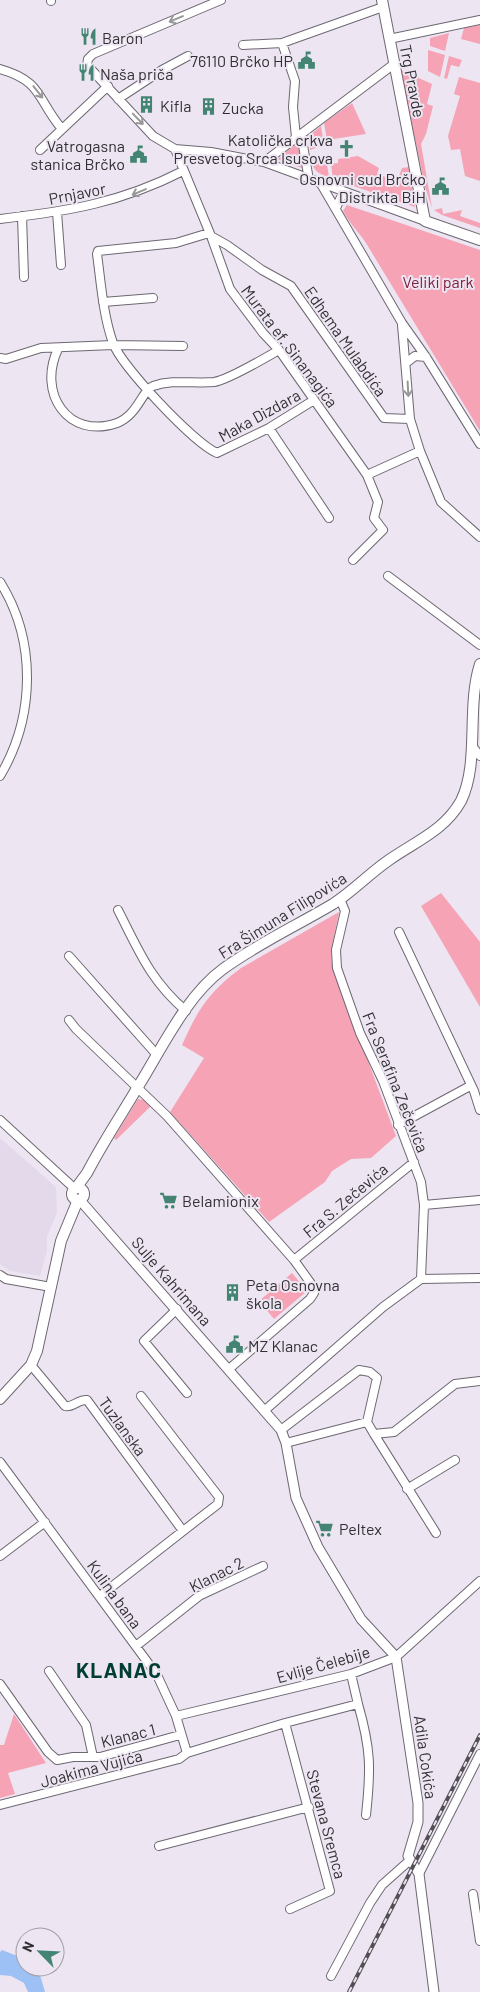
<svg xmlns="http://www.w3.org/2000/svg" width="480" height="1992" font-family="Barlow,sans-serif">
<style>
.built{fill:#e3d9eb}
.green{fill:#f5a3b5}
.water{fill:#9dc1f4}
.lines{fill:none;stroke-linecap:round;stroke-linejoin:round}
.minor-casing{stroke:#6d6772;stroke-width:10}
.tertiary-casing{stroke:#6d6772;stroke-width:11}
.secondary-casing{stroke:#6d6772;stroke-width:12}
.minor{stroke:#fff;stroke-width:8}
.tertiary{stroke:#fff;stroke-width:9}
.secondary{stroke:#fff;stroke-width:10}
.rail-casing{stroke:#525055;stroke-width:4}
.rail{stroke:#ede6f2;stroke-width:2;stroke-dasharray:5.5;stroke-linecap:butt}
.oneway{stroke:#98989a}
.labels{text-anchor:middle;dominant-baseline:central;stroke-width:4;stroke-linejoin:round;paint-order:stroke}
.poi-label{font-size:16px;fill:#323034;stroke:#ede6f2;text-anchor:start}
.street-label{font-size:16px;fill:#323034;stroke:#ede6f2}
.park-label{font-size:16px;fill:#802040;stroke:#ede6f2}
.district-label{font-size:21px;font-weight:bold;letter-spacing:1px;fill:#013d32;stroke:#ede6f2}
</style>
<rect width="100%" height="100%" fill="#ede6f2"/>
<!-- built -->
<path class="built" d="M0,1138L56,1187L57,1213L47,1236V1251L40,1276L10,1271L0,1264Z"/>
<!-- green -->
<path class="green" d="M480,25V44L461,39L464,28Z
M449,33L445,51L430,46V38Z
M428,50L445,55L440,77L428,71Z
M449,56L462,60L459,67L451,65L447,79L444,78Z
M403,71L432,84L427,104L433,106L426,134L421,144L432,208L425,187L401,72Z
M459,77L480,83V181L465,176L460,149L451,150L448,136L460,96L454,94Z
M352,103L366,134L327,140L324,123Z
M321,126L324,145L310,150V135Z
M298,144L302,168L277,159L296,144Z
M319,156L320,158H326L329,177C316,173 313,170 311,157Z
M358,156L379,168L377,174L397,181L402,168L409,167L415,207L333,179L331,164L338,163V159Z
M347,205L480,250V431L366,243C358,231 350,224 343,211Z
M442,208L443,214L462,210L460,216L480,223V228L442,215L434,210Z
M441,893L480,942V1007L421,906Z
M339,912L331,952L332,965L396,1136L371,1158L351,1159L332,1171L325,1182L269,1222L170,1112L204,1058L182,1045C198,1009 209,992 241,968Z
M138,1099L145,1100L151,1106L116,1140L114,1138Z
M292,1273L307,1291L274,1319L259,1301Z
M14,1714L46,1763L8,1773L15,1794L0,1798V1745H4Z"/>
<!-- water -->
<path class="water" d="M2,1950L25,1959V1967L35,1968L41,1978L45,1992H28L24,1983L11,1976L0,1975V1952Z"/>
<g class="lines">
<defs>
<path id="minor" d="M51,0V1
M221,0L93,54L88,59L87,65L153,136L175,149L211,152L264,162L425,221
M389,39L480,20
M282,43L295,81L293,107L296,137
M243,45L282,43L383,7
M0,69C43,81 37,100 62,129
M118,99L162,70L188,56
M301,134L309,180
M175,149L211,236L230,289L263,333L279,350L367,475
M40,150L108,86
M264,162L394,64
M321,184L402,323L426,357L480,444
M336,208L341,197L347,193
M57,212L61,265
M22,216L24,277
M0,219C69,211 120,203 183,171
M209,233L176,243L98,251L97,254C101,283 103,315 113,343C122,367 194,443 217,453L269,428L314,400
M211,236L227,245L262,270L291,286L384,418L410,419
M103,302L153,298
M402,325L410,419L420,451L441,502L480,537
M58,349C37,393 68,440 117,423C138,415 143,389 153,386C173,379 194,384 214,382C228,380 265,358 279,350
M0,358L6,359L41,348L113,345L183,346
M406,363L415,356L426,357
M269,428L329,518
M353,560L383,530L374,518L378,502L367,475L420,451
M388,576L480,645
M0,582C37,641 35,717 0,776
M473,747L480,756
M340,899L345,911L336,950L337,968L360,1033L383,1081L421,1182L424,1205L421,1279
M118,910C139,951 150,980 186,1011
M399,932L474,1091L480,1110
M69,956L157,1055
M69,1020L76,1029L167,1116L294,1260L312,1285L314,1293L310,1299L229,1369
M0,1120L75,1189
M398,1125L470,1086
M424,1205L480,1200
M294,1260L414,1162
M0,1275L6,1279L51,1287
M177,1309L144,1341L187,1393
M31,1365L65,1406C73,1408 78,1399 87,1400L183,1531L218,1504L219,1497L141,1396
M264,1411L383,1307L421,1279L480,1278
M281,1430L359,1370L370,1372L377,1378L367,1422
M374,1434L436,1533
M286,1443L367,1422L374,1434L394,1432L455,1384L480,1381
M0,1462L157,1675L176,1716L187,1753
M407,1489L455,1460
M0,1556L45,1522
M100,1596L183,1531
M136,1646L199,1596L263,1566
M49,1671L86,1725L93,1757
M351,1674L358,1704
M0,1684L48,1752L57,1760L73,1757H100L180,1735
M176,1716L351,1674L396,1657L480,1581
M285,1723L330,1891L290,1909
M0,1805L179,1759L187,1753L285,1723L358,1704C371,1749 371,1769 366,1815
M159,1846L309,1807
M419,1874L480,1754
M473,1894L480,1941
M331,1976L370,1903L382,1885L409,1861"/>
<path id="tertiary" d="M79,1199L281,1430L286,1443L296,1498L318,1547L361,1619L396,1657L418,1803V1822L408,1856L419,1874L434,1992"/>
<path id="secondary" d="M382,0L425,221L480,240
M76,1188L87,1173C103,1142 122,1114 139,1085C162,1048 187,995 223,969C257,944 296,926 333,904C353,891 370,873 389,860C416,841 444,831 461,801C480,762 466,708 480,664
M72 1194a6 6 0 1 1 12 0a6 6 0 1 1-12 0Z
M0,1399L31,1365L37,1351L61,1241L78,1200"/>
</defs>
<!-- minor casing -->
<use href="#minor" class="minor-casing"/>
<!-- tertiary casing -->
<use href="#tertiary" class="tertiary-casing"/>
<!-- secondary casing -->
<use href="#secondary" class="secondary-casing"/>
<!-- minor -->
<use href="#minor" class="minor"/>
<!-- tertiary -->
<use href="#tertiary" class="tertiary"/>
<!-- secondary -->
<use href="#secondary" class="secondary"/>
<defs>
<path id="rail" d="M349,1992L480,1735"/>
</defs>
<!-- rail casing -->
<use href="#rail" class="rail-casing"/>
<!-- rail -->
<use href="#rail" class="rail"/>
</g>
<!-- one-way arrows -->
<defs><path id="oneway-shaft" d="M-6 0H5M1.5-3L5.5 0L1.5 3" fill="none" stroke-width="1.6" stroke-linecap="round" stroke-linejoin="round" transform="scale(1.25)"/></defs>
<g class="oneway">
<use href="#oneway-shaft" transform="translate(176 19) rotate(157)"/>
<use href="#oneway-shaft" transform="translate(38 92) rotate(52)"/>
<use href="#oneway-shaft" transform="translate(138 119) rotate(46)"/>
<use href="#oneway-shaft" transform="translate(139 192) rotate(157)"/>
<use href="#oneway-shaft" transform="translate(408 389) rotate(87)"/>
</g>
<!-- icons -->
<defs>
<symbol id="restaurant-bare" viewBox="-9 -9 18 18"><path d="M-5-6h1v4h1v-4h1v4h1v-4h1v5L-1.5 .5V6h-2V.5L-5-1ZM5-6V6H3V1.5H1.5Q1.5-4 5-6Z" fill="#438473" stroke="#ede6f2" stroke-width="2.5" paint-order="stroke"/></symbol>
<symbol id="civic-bare" viewBox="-9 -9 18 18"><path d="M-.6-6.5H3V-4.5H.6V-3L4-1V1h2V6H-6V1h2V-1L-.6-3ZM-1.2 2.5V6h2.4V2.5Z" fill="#438473" stroke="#ede6f2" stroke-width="2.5" paint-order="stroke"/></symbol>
<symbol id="building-bare" viewBox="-9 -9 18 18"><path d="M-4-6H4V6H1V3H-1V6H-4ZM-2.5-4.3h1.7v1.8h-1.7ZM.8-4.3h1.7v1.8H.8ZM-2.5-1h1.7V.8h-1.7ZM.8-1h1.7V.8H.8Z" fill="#438473" stroke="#ede6f2" stroke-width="2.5" paint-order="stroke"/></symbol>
<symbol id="church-bare" viewBox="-9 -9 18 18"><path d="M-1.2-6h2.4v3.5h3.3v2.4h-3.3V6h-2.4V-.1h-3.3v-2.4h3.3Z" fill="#438473" stroke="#ede6f2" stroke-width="2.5" paint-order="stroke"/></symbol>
<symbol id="supermarket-bare" viewBox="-9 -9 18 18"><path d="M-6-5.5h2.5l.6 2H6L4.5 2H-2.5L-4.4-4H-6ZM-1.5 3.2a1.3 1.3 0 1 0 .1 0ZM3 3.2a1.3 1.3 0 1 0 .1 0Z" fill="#438473" stroke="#ede6f2" stroke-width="2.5" paint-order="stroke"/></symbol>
</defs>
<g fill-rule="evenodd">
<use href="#restaurant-bare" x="76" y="24" width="25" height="25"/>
<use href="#civic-bare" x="294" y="48" width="25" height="25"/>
<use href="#restaurant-bare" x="74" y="60" width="25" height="25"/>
<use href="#building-bare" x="134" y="92" width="25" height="25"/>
<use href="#building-bare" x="196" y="94" width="25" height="25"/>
<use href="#church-bare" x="334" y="136" width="25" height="25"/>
<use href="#civic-bare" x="126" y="142" width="25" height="25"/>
<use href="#civic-bare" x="428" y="174" width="25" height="25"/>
<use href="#supermarket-bare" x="156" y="1188" width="25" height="25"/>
<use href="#building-bare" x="220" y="1280" width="25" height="25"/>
<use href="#civic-bare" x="222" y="1332" width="25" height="25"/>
<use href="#supermarket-bare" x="312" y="1516" width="25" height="25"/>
</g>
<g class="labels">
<!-- poi labels -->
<g class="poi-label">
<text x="102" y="37">Baron</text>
<text x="293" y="60" text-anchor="end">76110 Brčko HP</text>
<text x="100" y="73">Naša priča</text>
<text x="160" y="105">Kifla</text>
<text x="222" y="107">Zucka</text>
<text x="333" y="139" text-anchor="end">Katolička crkva<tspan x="333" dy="18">Presvetog Srca Isusova</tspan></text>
<text x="125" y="145" text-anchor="end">Vatrogasna<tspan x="125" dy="18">stanica Brčko</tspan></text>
<text x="426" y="178" text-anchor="end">Osnovni sud Brčko<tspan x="426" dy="18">Distrikta BiH</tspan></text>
<text x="182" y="1200">Belamionix</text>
<text x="246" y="1284">Peta Osnovna<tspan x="246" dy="18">škola</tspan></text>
<text x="248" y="1345">MZ Klanac</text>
<text x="339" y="1528">Peltex</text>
</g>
<!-- street labels -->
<g class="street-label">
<text transform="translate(413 81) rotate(79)">Trg Pravde</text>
<text transform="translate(77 193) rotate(-11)">Prnjavor</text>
<text transform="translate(346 341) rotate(55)">Edhema Mulabdića</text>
<text transform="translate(290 346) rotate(53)">Murata ef. Sinanagića</text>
<text transform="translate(259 415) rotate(-29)">Maka Dizdara</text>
<text transform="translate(282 915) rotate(-32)">Fra Šimuna Filipovića</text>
<text transform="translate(396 1082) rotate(68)">Fra Serafina Zečevića</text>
<text transform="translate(345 1200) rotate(-40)">Fra S. Zečevića</text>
<text transform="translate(172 1281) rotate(49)">Sulje Kahrimana</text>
<text transform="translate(123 1426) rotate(54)">Tuzlanska</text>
<text transform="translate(216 1574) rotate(-27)">Klanac 2</text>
<text transform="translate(115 1594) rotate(54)">Kulina bana</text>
<text transform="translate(323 1664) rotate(-16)">Evlije Čelebije</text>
<text transform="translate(128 1735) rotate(-14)">Klanac 1</text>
<text transform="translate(426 1757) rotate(82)">Adila Cokića</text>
<text transform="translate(91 1768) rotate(-15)">Joakima Vujića</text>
<text transform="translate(327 1824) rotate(75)">Stevana Sremca</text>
</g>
<!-- park labels -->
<g class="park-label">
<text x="438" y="281">Veliki park</text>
</g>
<!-- district labels -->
<g class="district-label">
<text x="119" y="1669">KLANAC</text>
</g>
</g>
<!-- north arrow -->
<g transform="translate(40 1952) rotate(294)"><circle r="24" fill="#ede6f2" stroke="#a29da6"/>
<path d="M0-4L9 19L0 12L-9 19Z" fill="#438473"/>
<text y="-8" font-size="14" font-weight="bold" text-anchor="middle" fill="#323034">N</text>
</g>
</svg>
